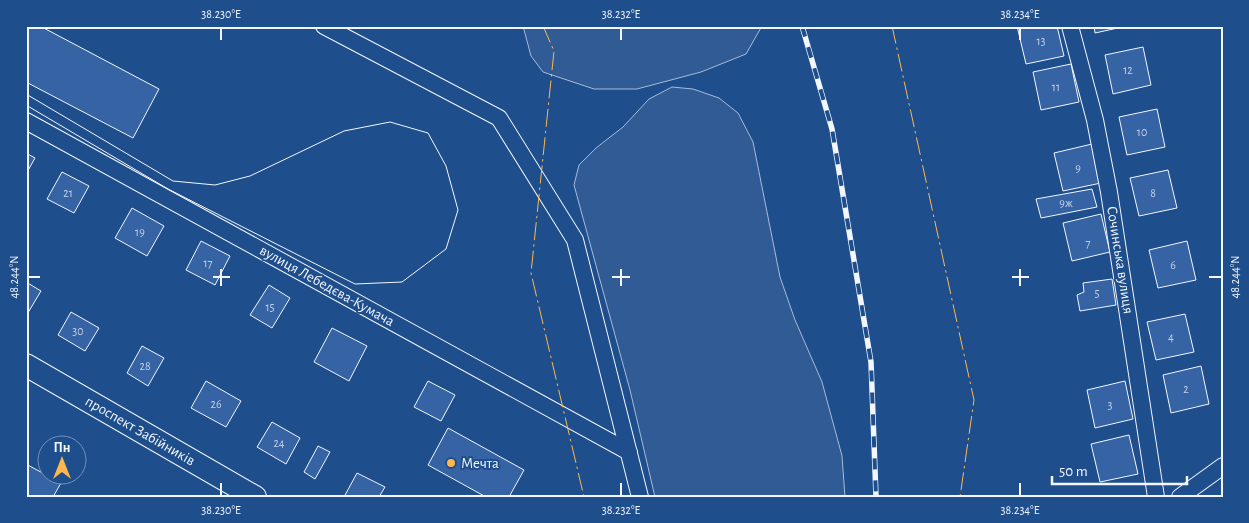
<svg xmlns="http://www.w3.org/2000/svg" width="1249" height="523" font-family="'Alegreya Sans',sans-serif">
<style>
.green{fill:#305b95;stroke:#a8bbd7}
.building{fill:#3563a3;stroke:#f2f6ff}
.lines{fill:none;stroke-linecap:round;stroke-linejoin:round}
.street-casing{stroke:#f2f6ff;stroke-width:18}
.secondary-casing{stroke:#f2f6ff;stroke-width:24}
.street{stroke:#1f4e8c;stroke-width:16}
.secondary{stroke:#1f4e8c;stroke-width:22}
.tram{stroke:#f2f6ff;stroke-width:1}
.rail-casing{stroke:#f2f6ff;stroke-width:5.5}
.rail{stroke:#1f4e8c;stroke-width:4;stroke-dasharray:11;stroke-linecap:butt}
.power{stroke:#ffb74d;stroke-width:1;stroke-dasharray:18 4 2.5 4;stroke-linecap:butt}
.ticks{fill:none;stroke:#f2f6ff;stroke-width:2}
.poi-dot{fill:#ffb74d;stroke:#1f4e8c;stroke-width:2}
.labels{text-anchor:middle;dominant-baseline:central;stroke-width:4;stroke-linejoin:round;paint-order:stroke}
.number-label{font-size:12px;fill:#c3d1e8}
.street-label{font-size:15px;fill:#f2f6ff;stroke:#1f4e8c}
.poi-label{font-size:15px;fill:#f2f6ff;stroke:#1f4e8c;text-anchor:start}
.neatline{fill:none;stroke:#f2f6ff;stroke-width:2}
.ticks-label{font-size:12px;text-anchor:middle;fill:#f2f6ff}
</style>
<rect width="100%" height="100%" fill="#1f4e8c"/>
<!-- green -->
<path class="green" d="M523,26H762L746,54L701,72L637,89H594L543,72L531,56Z
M672,87L693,89L719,98L738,113L753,142L780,277L795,320L822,382L842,456L845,497H655L630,390L574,185L579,165L596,148L623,127L649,99Z"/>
<!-- building -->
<path class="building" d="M26,26H40L159,89L133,138L26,82Z
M1017,26H1057L1064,56L1026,64Z
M1094,26H1127L1095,33Z
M1143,47L1151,85L1113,94L1105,55Z
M1071,64L1079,102L1041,110L1033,72Z
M1157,109L1165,147L1127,155L1119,117Z
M1092,144L1101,183L1063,191L1054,153Z
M26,153L35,158L26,174Z
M1168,170L1177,208L1139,216L1130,178Z
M62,172L89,186L74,213L47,199Z
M1092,189L1097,207L1041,218L1036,199Z
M132,208L164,226L147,256L115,238Z
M1101,214L1110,252L1072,261L1063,223Z
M201,241L230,256L215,285L186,270Z
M1187,241L1196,280L1158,288L1149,250Z
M1112,279L1116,305L1080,311L1077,295L1084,292L1083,283Z
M26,282L41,291L26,316Z
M269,285L290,298L272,328L250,315Z
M71,312L99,328L85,351L58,335Z
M1185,314L1194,352L1156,360L1147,322Z
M332,328L367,346L349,381L314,362Z
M142,346L164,358L148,386L127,373Z
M1201,366L1209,404L1171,413L1163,375Z
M206,381L241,401L226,427L191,408Z
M428,381L455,395L441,421L414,407Z
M1125,381L1133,419L1095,428L1087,390Z
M272,422L300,438L286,464L257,447Z
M448,428L524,470L509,497H486L428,465Z
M1129,435L1138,474L1100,482L1091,444Z
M318,446L330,452L315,479L304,472Z
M26,464L61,483L53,497H26Z
M357,473L385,487L379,497H344Z"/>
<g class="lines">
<defs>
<path id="street" d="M324,26L499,118L575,240L640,497
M1070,26L1095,120L1109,192L1156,497
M26,121L629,452
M1180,497L1223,466"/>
<path id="secondary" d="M26,365L255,497"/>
</defs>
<!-- street casing -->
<use href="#street" class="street-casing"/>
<!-- secondary casing -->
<use href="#secondary" class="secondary-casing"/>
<!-- street -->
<use href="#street" class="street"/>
<!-- secondary -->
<use href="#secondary" class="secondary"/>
<!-- tram -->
<path class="tram" d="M26,94L173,181L215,185L250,176L344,131L390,122L428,133L446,166L458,210L446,249L402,282L355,284L168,189L26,105"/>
<defs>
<path id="rail" d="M802,26L832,129L871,362L876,497"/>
</defs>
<!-- rail casing -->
<use href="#rail" class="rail-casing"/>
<!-- rail -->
<use href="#rail" class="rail"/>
<!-- power -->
<path class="power" d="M543,26L554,51L531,273L584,497
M892,26L974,400L960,497"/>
</g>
<!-- ticks -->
<path class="ticks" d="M221,28V40M621,28V40M1020,28V40M221,269V286M621,269V286M1020,269V286M28,277H40M213,277H230M612,277H630M1012,277H1029M1209,277H1222M221,483V496M621,483V496M1020,483V496"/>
<!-- markers -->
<circle class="poi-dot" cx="451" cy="463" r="5"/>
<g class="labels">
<!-- number labels -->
<g class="number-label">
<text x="1041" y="41">13</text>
<text x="1128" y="70">12</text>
<text x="1056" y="87">11</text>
<text x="1142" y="132">10</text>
<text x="1078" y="168">9</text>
<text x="68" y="193">21</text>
<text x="1153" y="193">8</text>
<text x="1066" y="203">9ж</text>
<text x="140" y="232">19</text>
<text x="1088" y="243">7</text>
<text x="208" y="263">17</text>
<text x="1173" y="265">6</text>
<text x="1097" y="293">5</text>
<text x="270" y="307">15</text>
<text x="78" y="331">30</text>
<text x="1171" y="337">4</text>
<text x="145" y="366">28</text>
<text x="1186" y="389">2</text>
<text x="216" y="404">26</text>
<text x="1110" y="405">3</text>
<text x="279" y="443">24</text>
</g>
<!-- street labels -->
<g class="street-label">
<text transform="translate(1120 260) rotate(81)">Сочинська вулиця</text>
<text transform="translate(327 286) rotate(29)">вулиця Лебедєва-Кумача</text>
<text transform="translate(140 431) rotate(30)">проспект Забійників</text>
</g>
<!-- poi labels -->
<g class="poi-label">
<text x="461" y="463">Мечта</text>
</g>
</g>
<!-- border -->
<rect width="1249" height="523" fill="none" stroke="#1f4e8c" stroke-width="55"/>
<!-- north arrow -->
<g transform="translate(62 460)"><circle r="24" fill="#1f4e8c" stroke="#7391ba"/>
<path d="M0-4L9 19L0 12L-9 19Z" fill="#ffb74d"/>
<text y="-8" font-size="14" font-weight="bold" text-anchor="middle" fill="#f2f6ff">Пн</text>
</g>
<!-- scale -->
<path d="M1052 476v8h135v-8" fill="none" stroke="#f2f6ff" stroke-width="2.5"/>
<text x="1059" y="476" font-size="15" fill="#f2f6ff" stroke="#1f4e8c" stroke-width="4" paint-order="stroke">50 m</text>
<rect x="28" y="28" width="1194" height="468" class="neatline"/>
<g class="ticks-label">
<text x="221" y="18">38.230°E</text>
<text x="621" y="18">38.232°E</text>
<text x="1020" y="18">38.234°E</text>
<text transform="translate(14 277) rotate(-90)" y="4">48.244°N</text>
<text transform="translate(1235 277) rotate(-90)" y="4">48.244°N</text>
<text x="221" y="514">38.230°E</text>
<text x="621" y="514">38.232°E</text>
<text x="1020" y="514">38.234°E</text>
</g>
</svg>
